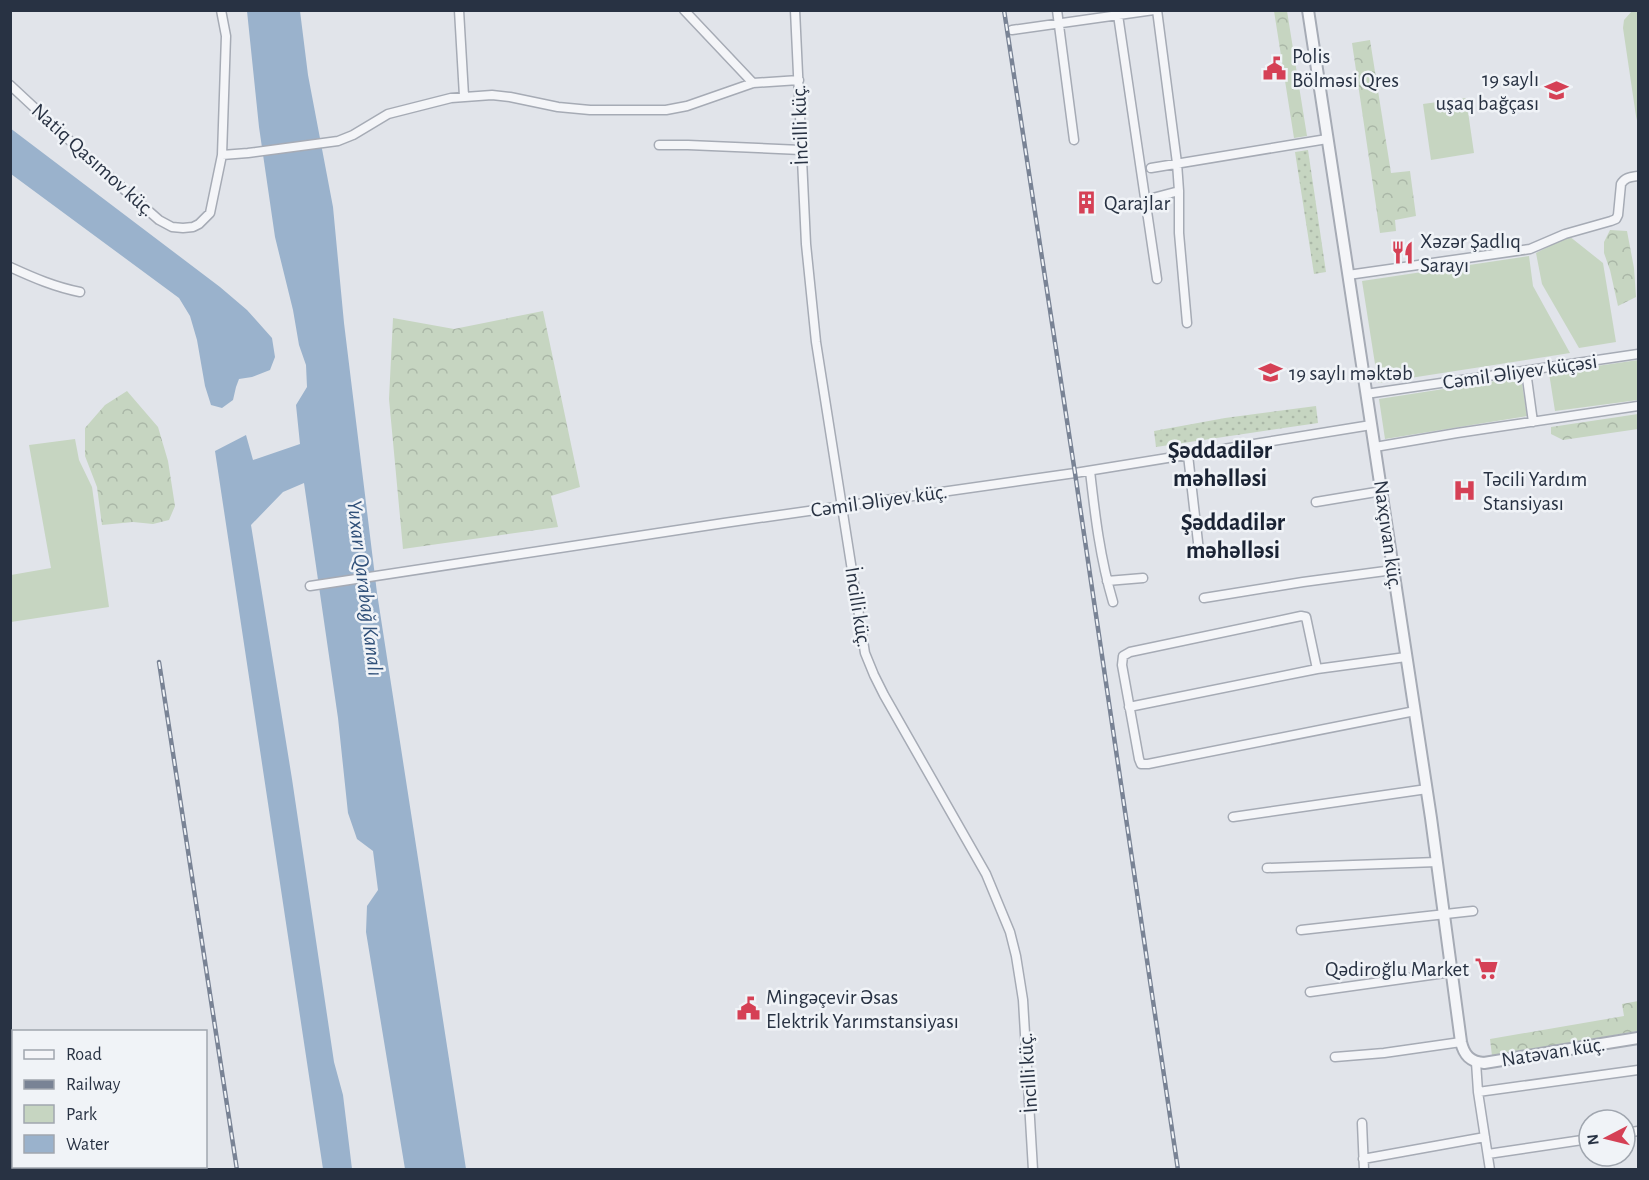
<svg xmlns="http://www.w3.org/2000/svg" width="1649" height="1180" font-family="'Alegreya Sans',sans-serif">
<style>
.grass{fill:url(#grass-dots)}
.forest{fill:url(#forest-crowns)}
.park{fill:#c6d5c1}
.water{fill:#9ab2cc}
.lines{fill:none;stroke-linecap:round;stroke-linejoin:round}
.minor-casing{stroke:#a6abb5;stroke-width:11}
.tertiary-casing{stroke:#a6abb5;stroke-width:14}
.minor{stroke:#f4f5f8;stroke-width:8}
.tertiary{stroke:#f4f5f8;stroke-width:10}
.rail-casing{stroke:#798395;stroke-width:4.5}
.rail{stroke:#f0f3f7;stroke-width:2;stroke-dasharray:7;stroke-linecap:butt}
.labels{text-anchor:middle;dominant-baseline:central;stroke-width:5;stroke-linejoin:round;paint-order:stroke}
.poi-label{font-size:21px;fill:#283243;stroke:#f0f3f7;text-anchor:start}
.street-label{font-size:21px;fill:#283243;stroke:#f0f3f7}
.water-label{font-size:22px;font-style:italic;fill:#305079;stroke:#f0f3f7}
.quarter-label{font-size:24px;font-weight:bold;fill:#1a2334;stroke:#f0f3f7}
</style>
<defs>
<pattern id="grass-dots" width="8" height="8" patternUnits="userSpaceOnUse" patternTransform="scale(1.5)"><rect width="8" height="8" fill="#c6d5c1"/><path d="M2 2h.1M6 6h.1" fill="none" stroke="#aab7a7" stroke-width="1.8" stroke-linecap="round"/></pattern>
<pattern id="forest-crowns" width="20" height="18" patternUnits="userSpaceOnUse" patternTransform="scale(1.5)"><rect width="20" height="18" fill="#c6d5c1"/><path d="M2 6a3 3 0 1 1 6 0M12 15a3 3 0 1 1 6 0" fill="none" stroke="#aab7a7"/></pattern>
</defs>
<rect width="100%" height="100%" fill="#e1e4ea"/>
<!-- grass -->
<path class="grass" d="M1308,150L1326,272L1314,274L1295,152Z
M1316,406L1318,423L1156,447L1154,431L1225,418Z"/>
<!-- forest -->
<path class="forest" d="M1274,11H1287L1307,136L1294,138Z
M1370,40L1391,173L1410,171L1416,216L1395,220L1396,231L1380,233L1352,43Z
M1610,230L1627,231L1634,268L1636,297L1618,306L1610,270L1604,253V242Z
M543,311L580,487L551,496L558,527L403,549L389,399L393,318L454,329Z
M127,391L158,427L168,461L175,506L169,520L153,524L133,522L102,525L97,487L85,456V428L105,405Z
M1638,414V429L1563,440L1551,434V427Z
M1638,1001V1031L1492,1056L1490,1039L1624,1016L1622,1004Z"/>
<!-- park -->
<path class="park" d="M1632,11H1638V125L1636,116L1623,28L1624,20Z
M1466,98L1474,153L1431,160L1423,104Z
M1569,236L1603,263L1616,342L1579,348L1542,284L1536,253Z
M1529,256L1533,286L1570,353L1378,383L1362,281Z
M1638,360V400L1555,411L1549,373Z
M1521,377L1527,416L1385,439L1379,399Z
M75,439L79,460L92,487L109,607L11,622V575L51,568L29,445Z"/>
<!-- water -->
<path class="water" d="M247,11H300L308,75L333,207L344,323L377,593L466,1169H405L366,932L367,906L378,890L373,851L357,839L348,813L338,718L304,483L283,492L251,525L292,779L334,1062L343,1095L352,1169H323L215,451L246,435L253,460L300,444L296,405L307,387L306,365L299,345L293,310L275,237L259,127Z
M10,128L220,287L247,310L272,338L275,357L270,370L252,377L239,379L236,387L233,400L222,408L211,405L205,386L197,340L190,316L179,298L11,174Z"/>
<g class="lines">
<defs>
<path id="minor" d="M459,10L464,96
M684,10L753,83
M795,10L806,244L816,342L865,653L874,675L884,695L986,874L1010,932L1016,956L1023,1000L1033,1170
M1057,10L1074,140
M1157,10L1177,163L1179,191V233L1187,323
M1118,15L1157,279
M1012,30L1154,10
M10,85L96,165L159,220L172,227L183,228L193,227L199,224L210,213L222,155L226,36L221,10
M659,145H688L801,150
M222,155L248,153L338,141L353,135L388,114L451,98L492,95L510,97L558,107L590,110H666L687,106L753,83L799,80
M1151,168L1327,139
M1145,200L1179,191
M10,267C34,278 55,287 80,292
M1348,275L1530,249L1565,234L1611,221L1616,219L1618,215L1621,184C1625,177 1631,177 1638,176
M1526,371L1533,422
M1366,394L1638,354
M1375,447L1457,433L1638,406
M1188,455L1199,551
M1090,471C1095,515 1100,558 1113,602
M1316,502L1382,491
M1107,581L1143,578
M310,586L724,523L1075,473L1371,425
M1204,598L1303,582L1393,570
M1317,669L1306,617L1301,616L1130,652L1123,656L1122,665L1139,759L1141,764H1148L1415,711
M1129,707L1317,669L1406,657
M1233,817L1427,789
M1267,868L1437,862
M1301,930L1473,911
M1310,992L1452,972
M1335,1057L1384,1053L1461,1042
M1476,1062L1478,1092L1490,1170
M1478,1092L1638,1070
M1362,1123L1364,1170
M1625,1133L1638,1131
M1488,1154L1589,1139
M1363,1159L1485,1137"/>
<path id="tertiary" d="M1308,10L1431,818L1461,1042C1464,1055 1470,1062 1484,1063L1638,1038"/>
</defs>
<!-- minor casing -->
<use href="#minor" class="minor-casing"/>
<!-- tertiary casing -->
<use href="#tertiary" class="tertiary-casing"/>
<!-- minor -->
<use href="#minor" class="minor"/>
<!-- tertiary -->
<use href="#tertiary" class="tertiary"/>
<defs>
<path id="rail" d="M1004,10L1075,473L1178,1170
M159,662L237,1170"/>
</defs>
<!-- rail casing -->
<use href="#rail" class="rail-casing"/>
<!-- rail -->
<use href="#rail" class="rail"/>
</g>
<!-- icons -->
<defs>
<symbol id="civic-bare" viewBox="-9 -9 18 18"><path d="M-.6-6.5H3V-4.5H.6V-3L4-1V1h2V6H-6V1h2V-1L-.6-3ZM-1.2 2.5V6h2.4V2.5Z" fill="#d54055" stroke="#f0f3f7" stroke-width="2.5" paint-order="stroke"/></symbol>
<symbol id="school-bare" viewBox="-9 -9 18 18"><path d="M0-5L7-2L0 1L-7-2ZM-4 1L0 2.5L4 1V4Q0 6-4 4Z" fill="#d54055" stroke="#f0f3f7" stroke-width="2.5" paint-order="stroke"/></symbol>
<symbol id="building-bare" viewBox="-9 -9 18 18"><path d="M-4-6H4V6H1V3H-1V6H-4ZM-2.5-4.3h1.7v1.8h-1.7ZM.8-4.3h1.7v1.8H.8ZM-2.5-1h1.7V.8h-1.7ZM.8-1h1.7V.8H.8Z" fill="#d54055" stroke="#f0f3f7" stroke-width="2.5" paint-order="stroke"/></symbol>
<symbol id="restaurant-bare" viewBox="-9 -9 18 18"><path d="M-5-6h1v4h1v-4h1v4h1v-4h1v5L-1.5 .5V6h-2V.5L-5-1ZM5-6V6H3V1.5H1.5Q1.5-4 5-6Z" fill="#d54055" stroke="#f0f3f7" stroke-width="2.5" paint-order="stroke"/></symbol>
<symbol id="hospital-bare" viewBox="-9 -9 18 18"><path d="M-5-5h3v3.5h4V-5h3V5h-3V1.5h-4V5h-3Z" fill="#d54055" stroke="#f0f3f7" stroke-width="2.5" paint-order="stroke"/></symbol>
<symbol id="supermarket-bare" viewBox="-9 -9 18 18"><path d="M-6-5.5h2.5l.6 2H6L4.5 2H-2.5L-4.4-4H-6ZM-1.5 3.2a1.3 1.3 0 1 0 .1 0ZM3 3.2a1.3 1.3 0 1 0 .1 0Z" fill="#d54055" stroke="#f0f3f7" stroke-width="2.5" paint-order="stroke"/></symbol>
</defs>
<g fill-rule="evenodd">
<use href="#civic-bare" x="1258" y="52" width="33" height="33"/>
<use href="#school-bare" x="1540" y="74" width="33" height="33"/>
<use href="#building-bare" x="1070" y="186" width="33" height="33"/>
<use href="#restaurant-bare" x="1386" y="236" width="33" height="33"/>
<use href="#school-bare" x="1254" y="356" width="33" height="33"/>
<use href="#hospital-bare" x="1448" y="474" width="33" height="33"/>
<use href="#supermarket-bare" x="1470" y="952" width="33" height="33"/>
<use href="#civic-bare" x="732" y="992" width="33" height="33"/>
</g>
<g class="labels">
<!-- poi labels -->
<g class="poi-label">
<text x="1292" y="56">Polis<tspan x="1292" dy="24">Bölməsi Qres</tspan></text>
<text x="1539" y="79" text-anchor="end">19 saylı<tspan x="1539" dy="24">uşaq bağçası</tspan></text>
<text x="1104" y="203">Qarajlar</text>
<text x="1420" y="241">Xəzər Şadlıq<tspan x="1420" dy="24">Sarayı</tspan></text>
<text x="1289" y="373">19 saylı məktəb</text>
<text x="1483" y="479">Təcili Yardım<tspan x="1483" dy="24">Stansiyası</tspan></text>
<text x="1469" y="969" text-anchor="end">Qədiroğlu Market</text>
<text x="766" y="997">Mingəçevir Əsas<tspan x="766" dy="24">Elektrik Yarımstansiyası</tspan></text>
</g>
<!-- street labels -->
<g class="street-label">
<text transform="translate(800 125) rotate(-92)">İncilli küç.</text>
<text transform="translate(93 160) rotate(42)">Natiq Qasımov küç.</text>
<text transform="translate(1520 372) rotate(-8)">Cəmil Əliyev küçəsi</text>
<text transform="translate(879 501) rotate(-8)">Cəmil Əliyev küç.</text>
<text transform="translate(1388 535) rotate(82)">Naxçıvan küç.</text>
<text transform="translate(858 607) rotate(81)">İncilli küç.</text>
<text transform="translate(1553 1052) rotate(-9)">Natəvan küç.</text>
<text transform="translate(1028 1073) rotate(-94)">İncilli küç.</text>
</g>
<!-- water labels -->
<g class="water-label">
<text transform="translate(365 588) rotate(83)">Yuxarı Qarabağ Kanalı</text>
</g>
<!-- quarter labels -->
<g class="quarter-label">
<text x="1220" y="451">Şəddadilər<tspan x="1220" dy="28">məhəlləsi</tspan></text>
<text x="1233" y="523">Şəddadilər<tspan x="1233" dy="28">məhəlləsi</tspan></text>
</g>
</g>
<!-- border -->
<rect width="1649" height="1180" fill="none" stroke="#283243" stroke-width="24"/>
<!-- legend -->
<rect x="12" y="1030" width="195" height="138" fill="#f0f3f7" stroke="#a0a6af" stroke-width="1.5"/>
<rect x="24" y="1050" width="30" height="9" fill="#f4f5f8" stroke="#a0a6af" stroke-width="1.5"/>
<text x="66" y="1060" font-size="18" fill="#283243">Road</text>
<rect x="24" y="1080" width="30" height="9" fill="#798395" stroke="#a0a6af" stroke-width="1.5"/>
<text x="66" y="1090" font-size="18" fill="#283243">Railway</text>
<rect x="24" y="1105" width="30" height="18" fill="#c6d5c1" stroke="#a0a6af" stroke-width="1.5"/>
<text x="66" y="1120" font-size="18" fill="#283243">Park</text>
<rect x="24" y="1135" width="30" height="18" fill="#9ab2cc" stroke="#a0a6af" stroke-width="1.5"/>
<text x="66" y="1150" font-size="18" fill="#283243">Water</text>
<!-- north arrow -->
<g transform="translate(1607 1138) rotate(263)"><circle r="28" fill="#f0f3f7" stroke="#a0a6af" stroke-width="1.5"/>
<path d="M0-4.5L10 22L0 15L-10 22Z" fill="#d54055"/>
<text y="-9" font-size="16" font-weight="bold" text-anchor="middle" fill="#283243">N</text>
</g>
</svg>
